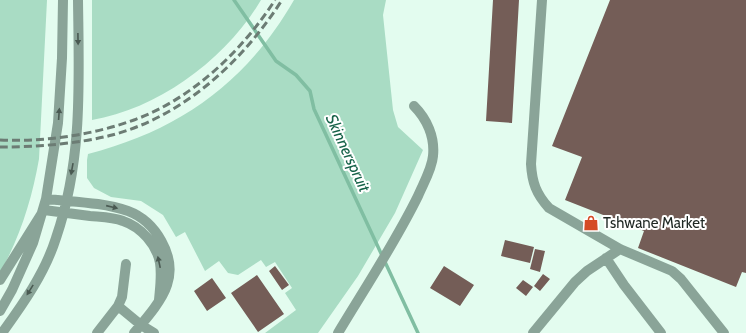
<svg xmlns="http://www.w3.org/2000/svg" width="746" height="333" font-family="Cabin,sans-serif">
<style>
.green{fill:#a9dcc4}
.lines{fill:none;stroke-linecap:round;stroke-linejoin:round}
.stream{stroke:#80bea2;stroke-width:3.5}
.building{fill:#745d57}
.minor{stroke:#8aa498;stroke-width:10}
.rail{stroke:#6c7c74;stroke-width:3;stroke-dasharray:8 4;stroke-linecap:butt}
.oneway{fill:#4a5a52}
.labels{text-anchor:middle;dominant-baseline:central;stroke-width:4;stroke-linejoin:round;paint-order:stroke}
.poi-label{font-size:15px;fill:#1f2824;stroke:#fff;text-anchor:start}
.water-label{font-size:16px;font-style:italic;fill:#166248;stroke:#fff}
</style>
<rect width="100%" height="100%" fill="#e3fcef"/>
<!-- green -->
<path class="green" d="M0,0H47L39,159C32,199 20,237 0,273Z
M92,0H261C227,58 159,109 92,120Z
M294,0H386L383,15L393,110L398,127L423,150L395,213L358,276L318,333H265L296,310L285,293L292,288L275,262L266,267L261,260L238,275L228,273L219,261L205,271L185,232L176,237L163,215L141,201L111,197L94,188L87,178V160L88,154C180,130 246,83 294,0Z"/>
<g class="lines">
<!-- stream -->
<path class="stream" d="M234,0L276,61L296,75L310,91L314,109L418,333"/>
</g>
<!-- building -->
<path class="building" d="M493,0H519L512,123L486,121Z
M610,0H746V273L742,272L736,287L638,248L644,231L565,200L582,157L552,146Z
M505,240L534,247L530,263L501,256Z
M535,249L545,251L540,272L530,269Z
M275,266L289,285L282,290L269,271Z
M444,266L474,285L460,306L430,288Z
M543,274L550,279L540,291L534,286Z
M257,275L284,314L258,332L231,293Z
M212,278L226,298L207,311L194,291Z
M523,280L533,287L526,296L516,288Z"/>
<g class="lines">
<!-- minor -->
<path class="minor" d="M542,0L531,164C532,182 536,194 549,208L620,249L672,271L681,279L724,333
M46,199C73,202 102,202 128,211C155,221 177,256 167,285C162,301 145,320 134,333
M606,258L624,285L661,333
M0,280L44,210C59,212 74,214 90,216C101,217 113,217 123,221C141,227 157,245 160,263C162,275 160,288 159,300
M118,306L141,325L154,333
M0,311L12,290L33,243L46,199L58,123L62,58L63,0
M2,333C23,304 45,273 56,238C83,160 79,81 78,0
M97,333L118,306L122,297L126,264
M338,333C365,288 395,243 418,196C423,184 432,169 433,156C435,137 427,119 414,106
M533,333L575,282L587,271L620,249"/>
<!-- rail -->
<path class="rail" d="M0,140C45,142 92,135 134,120C192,99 242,51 275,0
M0,147C35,147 78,144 112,135C184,116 243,61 282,0"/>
</g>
<!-- one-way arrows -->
<defs><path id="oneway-solid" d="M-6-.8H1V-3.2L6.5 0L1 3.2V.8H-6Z"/></defs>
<g class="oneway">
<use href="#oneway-solid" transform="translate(78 39) rotate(89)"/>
<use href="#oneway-solid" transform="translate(59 114) rotate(-86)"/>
<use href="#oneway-solid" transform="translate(72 169) rotate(100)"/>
<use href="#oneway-solid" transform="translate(112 207) rotate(13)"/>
<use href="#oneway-solid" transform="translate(159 262) rotate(-102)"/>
<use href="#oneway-solid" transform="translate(30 290) rotate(122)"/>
</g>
<!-- icons -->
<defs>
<symbol id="shop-bare" viewBox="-9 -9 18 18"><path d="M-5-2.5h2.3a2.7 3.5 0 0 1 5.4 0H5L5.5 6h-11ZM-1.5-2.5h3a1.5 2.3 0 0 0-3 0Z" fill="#d54b25" stroke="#fff" stroke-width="2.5" paint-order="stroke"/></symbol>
</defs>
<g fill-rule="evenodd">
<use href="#shop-bare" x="580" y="212" width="22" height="22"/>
</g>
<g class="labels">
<!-- poi labels -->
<g class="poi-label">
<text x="603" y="223">Tshwane Market</text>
</g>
<!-- water labels -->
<g class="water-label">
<text transform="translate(348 153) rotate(65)">Skinnerspruit</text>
</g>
</g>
</svg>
